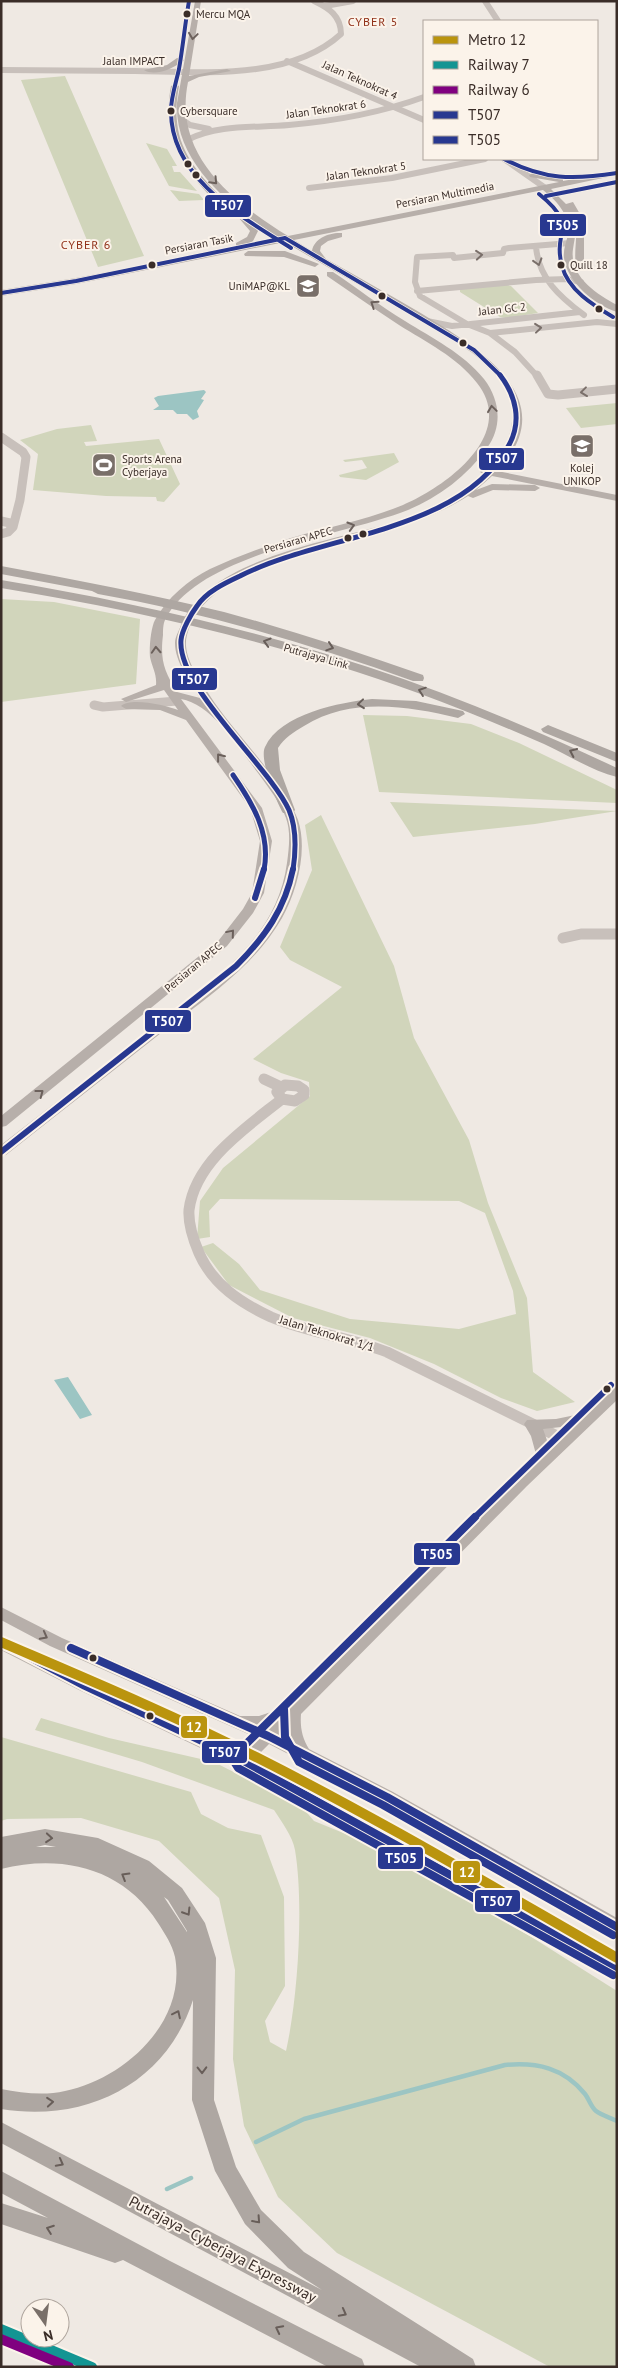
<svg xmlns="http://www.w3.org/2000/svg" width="618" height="2368" font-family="'PT Sans',sans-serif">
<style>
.green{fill:#d1d5bb}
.water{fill:#9cc5c3}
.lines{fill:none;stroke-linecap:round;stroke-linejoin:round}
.stream{stroke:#9cc5c3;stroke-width:4.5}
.minor-far2{stroke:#c8c0bb;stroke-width:6}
.minor-far1{stroke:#c8c0bb;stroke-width:9}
.minor{stroke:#c8c0bb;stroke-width:11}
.major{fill:#b7afaa;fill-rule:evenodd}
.highway{fill:#aea7a2;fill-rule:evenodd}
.bus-1-far3-casing{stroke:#fbf3ea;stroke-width:5.5}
.bus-1-far2-casing{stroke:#fbf3ea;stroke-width:8}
.bus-1-far1-casing{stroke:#fbf3ea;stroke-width:10}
.bus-1-casing{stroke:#fbf3ea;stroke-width:12}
.bus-2-far2-casing{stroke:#fbf3ea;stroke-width:5.5}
.bus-2-far1-casing{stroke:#fbf3ea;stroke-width:10}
.bus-2-casing{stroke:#fbf3ea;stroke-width:12}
.bus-1-far3{stroke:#283890;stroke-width:4}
.bus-1-far2{stroke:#283890;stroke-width:5}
.bus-1-far1{stroke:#283890;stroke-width:6}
.bus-1{stroke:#283890;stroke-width:8}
.bus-2-far2{stroke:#283890;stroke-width:4}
.bus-2-far1{stroke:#283890;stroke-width:6}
.bus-2{stroke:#283890;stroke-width:8}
.rail-1-casing{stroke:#fbf3ea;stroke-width:14}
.rail-2-casing{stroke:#fbf3ea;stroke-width:14}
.rail-1{stroke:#139593;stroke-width:10}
.rail-2{stroke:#800080;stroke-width:10}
.metro-1-casing{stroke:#fbf3ea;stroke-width:14}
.metro-1{stroke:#ba940e;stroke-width:10}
.oneway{stroke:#6c615c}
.oneway2{stroke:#7a6f6a}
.oneway3{stroke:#685e59}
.bus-dot{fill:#3a2d28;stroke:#fbf3ea;stroke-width:2}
.labels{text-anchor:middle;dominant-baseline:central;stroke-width:4;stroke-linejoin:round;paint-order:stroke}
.bus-label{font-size:11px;fill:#3a2d28;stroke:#fbf3ea;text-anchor:start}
.far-street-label{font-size:11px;fill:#3a2d28;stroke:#fbf3ea}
.far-poi-label{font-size:11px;fill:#3a2d28;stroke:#fbf3ea;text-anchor:end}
.far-quarter-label{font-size:12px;letter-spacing:1px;fill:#913119;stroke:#fbf3ea}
.street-label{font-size:12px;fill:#3a2d28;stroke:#fbf3ea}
.near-street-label{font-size:15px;fill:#3a2d28;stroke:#fbf3ea}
.line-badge{stroke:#fbf3ea;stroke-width:2}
.badge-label{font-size:14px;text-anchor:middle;font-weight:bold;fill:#fff}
</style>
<rect width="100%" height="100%" fill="#efe9e3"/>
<!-- green -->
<path class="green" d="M65,76L144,256L98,267L21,80Z
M146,143L167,149L177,166H172L174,172H180L197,191L169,186Z
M170,190L199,194L204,200L179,201Z
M507,285L511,286L538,313L506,318L500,317L460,292V289Z
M617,403V424L581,428L566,408Z
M91,425L97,441L84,442L86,446L159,439L180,484L164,502L157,501L156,497L106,496L33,490L38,454L20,440L57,429Z
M394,453L399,462L366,480L340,477L339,475L367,468L362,460L345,462L343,460Z
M1,599L54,602L140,619L136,684L1,702Z
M363,715L407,716L471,724L519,743L617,790V803L379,792Z
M390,802L617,811L535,824L413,837Z
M321,815L394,966L414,1038L469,1140L488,1203L527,1298L533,1372L575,1402L537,1411L501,1398L434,1364L370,1338L293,1318L229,1285L201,1247L213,1243L239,1264L260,1290L350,1319L459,1329L516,1314L513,1291L485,1213L459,1201L220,1199L209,1211L210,1237L197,1239L200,1201L223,1168L310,1096L309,1082L281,1073L253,1059L342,987L290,960L280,947L312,870L305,825Z
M41,1718L109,1738L214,1762L302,1807L314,1821L380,1848L533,1938L617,1991V2367H550L337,2253L278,2197L244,2126L233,2059L235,1970L219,1898L159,1841L81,1818L7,1819L1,1821V1737L191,1792L201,1814L228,1828L261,1835L284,1897L285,1986L265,2021L270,2042L286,2051C298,1998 304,1904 295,1850C293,1837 281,1821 274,1810L142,1762L35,1730Z"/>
<!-- water -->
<path class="water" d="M204,390L206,392L201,399L204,400L197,411L199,417L193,420L187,414H177L173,410H153L159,406L154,398L158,396Z
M68,1377L92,1415L80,1419L54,1380Z"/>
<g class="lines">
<!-- stream -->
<path class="stream" d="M256,2142L304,2119L505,2065C537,2062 564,2068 585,2094C589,2099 591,2107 596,2111C601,2115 611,2118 617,2121
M167,2189L191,2178"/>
<!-- minor-far2 -->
<path class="minor-far2" d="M485,1L498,21
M325,6L353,1
M287,61L424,120
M1,70C46,70 90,71 135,71C200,72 290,81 341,34C341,16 329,8 314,1
M181,119L190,125L209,129
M187,140C219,124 254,128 289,125C335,121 380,113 424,97
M504,159L544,187
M309,188L392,178L485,159
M536,246C538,278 560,297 584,315
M417,291L536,280L567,279L581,282
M427,321L452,326L580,312
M490,333L597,322L617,324
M537,376L515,352L490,333L467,324L420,296L415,282L417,257L453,255L454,258L503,253L504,249L509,248L570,243"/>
<!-- minor-far1 -->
<path class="minor-far1" d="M537,375L548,394L558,395L617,389
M1,437L23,452L26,457L20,500L13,527
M1,521L10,523L13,527L8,532L1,534
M94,705L103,707L177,701"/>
<!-- minor -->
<path class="minor" d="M563,938L581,934H617
M264,1079L281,1087
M285,1085L298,1086L304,1090V1095L295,1101L282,1099L277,1092Z
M282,1099C247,1127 195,1161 189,1210C188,1225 193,1239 199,1253C213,1285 241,1303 271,1317C309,1333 349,1337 387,1352L563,1439"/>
<!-- major -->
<path class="major" d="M195,1H201L189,76L227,69L231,71L199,77L188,82C173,156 232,201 288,236L559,182L530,177L529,175L533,173L563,178V181L617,171V175L551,189L566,204L573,202L584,221V266L580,269L576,266C573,248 580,231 573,214C578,227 575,236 573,249C569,276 596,294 617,305V312C595,305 567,282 564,258C563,250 566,243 568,235C571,216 557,201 543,190L294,240L312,251C314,238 330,232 342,233V237L328,241L321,246L320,251L326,259C357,276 388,294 419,312C475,346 567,398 497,471L617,495V501L492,476L476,490L492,484L535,485L540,488L535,491L493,490L473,498L468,496C443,512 414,523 385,532C332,547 229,565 197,613C191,621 185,636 186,646C187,660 195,672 202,683C222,718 252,747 275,780C283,793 293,806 298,820C308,850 297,891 282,918C254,967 205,999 161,1033C110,1073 58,1114 6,1155L1,1156V1145C49,1108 96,1071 144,1034C204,986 276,945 287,863C289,848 291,832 286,818C280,802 268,787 258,773C239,748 213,705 181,699L262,808L272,841L264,893L253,913L227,946L6,1126L1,1127V1116L219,940L243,909L252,893L260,841L250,808L186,720L160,710L126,709L121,706C130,697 166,705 178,710L164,690L126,702L121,699L156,685C157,674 152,667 150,657C149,648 151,627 155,620C167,598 188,580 210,569C236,557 263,547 291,538C328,527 367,520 403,505C445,487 518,435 477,383C457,357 426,342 399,325C374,309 351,292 327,276V272H333C357,288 380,306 405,321C432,338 463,353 484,379C500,400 503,426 487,448C467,476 439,497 408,510C343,536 198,553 165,620C163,624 163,631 163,635C160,660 164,671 177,692L200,698C190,682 175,662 175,643C175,637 179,631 181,625C210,555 339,541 404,519C433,509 461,495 483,474L480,472L482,470H488C510,447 521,415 504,386C486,356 449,338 421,321C376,294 330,269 285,242L76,284L1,296V290L76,278L236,247V243L247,237L250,231L238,217L242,215L258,231L253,241L246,245L279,238C234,209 174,164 177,103Z
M177,58L184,60C175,68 155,77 144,70L167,65Z
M175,84L179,86C170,134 185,160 218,194V198H212C179,163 162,135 171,86Z
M248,251H285L319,264L315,267L284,257L245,256L244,254Z
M617,1386V1400L527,1486L301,1714C300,1727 302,1738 309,1749L393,1792L617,1918V1934L381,1802L269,1744L254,1759L617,1958V1975L236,1765L79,1690L1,1650V1636L91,1682L240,1751L255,1737L50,1646L1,1620V1607L62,1638L240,1716H259L286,1707L537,1458L531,1436L524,1424L527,1420L556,1419L585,1413L612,1387ZM570,1426L549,1446L543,1429ZM284,1730L286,1737L280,1734Z"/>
<!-- highway -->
<path class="highway" d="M1,566C76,580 150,594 224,612C291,630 357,652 423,675L424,678L423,681H413C310,644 206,613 98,594L92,591L1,574Z
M1,580C126,601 248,628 368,667C454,695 536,730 617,768V777C592,771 568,755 544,744C503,726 461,709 418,693C283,644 143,611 1,588Z
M372,699L416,701L463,711L465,714L458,718C407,706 351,697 304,726C294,732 284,738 278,748L280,770L295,810L293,813H283C276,801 259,759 265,747C280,714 341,702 372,699Z
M548,725L617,753V762L543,732L541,729Z
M45,1829L98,1838L149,1861L182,1888L205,1923L216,1958L214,2100L236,2167L261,2210L304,2252L473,2359L476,2367H421L1,2143V2122L322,2290L288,2268L245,2224L215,2171L192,2100L193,2000C166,2084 86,2123 1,2109V2089C22,2093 44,2096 65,2091C124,2079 187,2022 175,1957C172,1944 165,1934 158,1923C123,1868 62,1854 1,1869V1837ZM45,1845L56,1847H36ZM164,1897L168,1900L187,1931V1932Z
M1,2171L170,2261L362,2359L365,2367H328L123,2260L115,2263L1,2224V2203L48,2218L1,2193Z"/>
<defs>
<path id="bus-1-far3" d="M189,1C185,24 183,46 179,69C176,83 171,97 171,110C170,178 242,217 291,248
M504,159C544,180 573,180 617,173
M1,293L76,281L285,238L474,350L501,376"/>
<path id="bus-1-far2" d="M233,775C253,804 271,834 264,870
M293,870C296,850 297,829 289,810C269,766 177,687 181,640C182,630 191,614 197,606C206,592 225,583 240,576C322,534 461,533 509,445C522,421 516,396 500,375"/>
<path id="bus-1-far1" d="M255,898L264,869
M1,1152L236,966C265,937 285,909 293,869"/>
<path id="bus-1" d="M1,1642L85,1686L242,1760L617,1967
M71,1648L268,1736L387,1797L617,1927"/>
<path id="bus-2-far2" d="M539,194C580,227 552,230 562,266C568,290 593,305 613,317
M546,196L617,182"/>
<path id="bus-2-far1" d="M474,1518L611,1385"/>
<path id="bus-2" d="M475,1517L236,1754L233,1760L238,1768L613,1975
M284,1709L285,1737L299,1762L383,1805L613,1935"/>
</defs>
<!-- bus-1-far3 casing -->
<use href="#bus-1-far3" class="bus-1-far3-casing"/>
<!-- bus-1-far2 casing -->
<use href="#bus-1-far2" class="bus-1-far2-casing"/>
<!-- bus-1-far1 casing -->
<use href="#bus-1-far1" class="bus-1-far1-casing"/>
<!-- bus-1 casing -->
<use href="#bus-1" class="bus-1-casing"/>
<!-- bus-2-far2 casing -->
<use href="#bus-2-far2" class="bus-2-far2-casing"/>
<!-- bus-2-far1 casing -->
<use href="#bus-2-far1" class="bus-2-far1-casing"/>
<!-- bus-2 casing -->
<use href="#bus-2" class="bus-2-casing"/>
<!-- bus-1-far3 -->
<use href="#bus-1-far3" class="bus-1-far3"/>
<!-- bus-1-far2 -->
<use href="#bus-1-far2" class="bus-1-far2"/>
<!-- bus-1-far1 -->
<use href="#bus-1-far1" class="bus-1-far1"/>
<!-- bus-1 -->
<use href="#bus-1" class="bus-1"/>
<!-- bus-2-far2 -->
<use href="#bus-2-far2" class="bus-2-far2"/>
<!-- bus-2-far1 -->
<use href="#bus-2-far1" class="bus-2-far1"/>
<!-- bus-2 -->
<use href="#bus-2" class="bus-2"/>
<defs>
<path id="rail-1" d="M1,2329L92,2367"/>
<path id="rail-2" d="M1,2339L69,2367"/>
</defs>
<!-- rail-1 casing -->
<use href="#rail-1" class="rail-1-casing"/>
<!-- rail-2 casing -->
<use href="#rail-2" class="rail-2-casing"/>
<!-- rail-1 -->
<use href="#rail-1" class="rail-1"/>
<!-- rail-2 -->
<use href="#rail-2" class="rail-2"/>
<defs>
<path id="metro-1" d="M1,1642C87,1679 173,1715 256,1757C379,1819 498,1890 617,1958"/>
</defs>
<!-- metro-1 casing -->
<use href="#metro-1" class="metro-1-casing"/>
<!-- metro-1 -->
<use href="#metro-1" class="metro-1"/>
</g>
<!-- one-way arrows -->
<defs><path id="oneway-chevron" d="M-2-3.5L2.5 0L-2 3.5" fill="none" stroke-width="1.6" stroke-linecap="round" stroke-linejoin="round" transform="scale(1.25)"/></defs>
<g class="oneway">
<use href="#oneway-chevron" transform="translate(193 36) rotate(98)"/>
<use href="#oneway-chevron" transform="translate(214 181) rotate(47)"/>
<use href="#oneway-chevron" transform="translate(374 304) rotate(-146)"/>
<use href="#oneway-chevron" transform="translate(492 409) rotate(-98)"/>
<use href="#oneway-chevron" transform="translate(351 526) rotate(-16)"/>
<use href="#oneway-chevron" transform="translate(156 650) rotate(-93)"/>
<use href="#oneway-chevron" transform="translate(220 757) rotate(-128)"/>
<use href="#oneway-chevron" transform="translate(231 933) rotate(-50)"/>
<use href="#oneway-chevron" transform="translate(40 1093) rotate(-37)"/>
<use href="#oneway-chevron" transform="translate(44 1636) rotate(28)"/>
</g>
<g class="oneway2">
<use href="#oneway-chevron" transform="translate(479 255) rotate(-5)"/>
<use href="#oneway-chevron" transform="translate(538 262) rotate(73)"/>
<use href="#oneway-chevron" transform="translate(538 328) rotate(-6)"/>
<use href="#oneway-chevron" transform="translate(584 392) rotate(173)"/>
</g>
<g class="oneway3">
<use href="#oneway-chevron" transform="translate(267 642) rotate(-164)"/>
<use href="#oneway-chevron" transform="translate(330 647) rotate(18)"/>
<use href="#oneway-chevron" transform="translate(422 691) rotate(-161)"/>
<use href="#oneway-chevron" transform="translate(361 704) rotate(174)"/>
<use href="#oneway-chevron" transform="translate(573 752) rotate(-155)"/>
<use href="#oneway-chevron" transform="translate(49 1838) rotate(5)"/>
<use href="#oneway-chevron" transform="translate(125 1876) rotate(-149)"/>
<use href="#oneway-chevron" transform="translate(187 1912) rotate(58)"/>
<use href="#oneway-chevron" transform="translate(177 2014) rotate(-64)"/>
<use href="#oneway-chevron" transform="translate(202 2070) rotate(89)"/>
<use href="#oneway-chevron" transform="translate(50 2102) rotate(-5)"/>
<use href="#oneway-chevron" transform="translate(60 2163) rotate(28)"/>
<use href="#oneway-chevron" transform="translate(257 2220) rotate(48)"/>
<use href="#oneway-chevron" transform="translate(50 2229) rotate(-160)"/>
<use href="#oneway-chevron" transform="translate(343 2313) rotate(28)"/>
<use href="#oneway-chevron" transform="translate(279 2329) rotate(-153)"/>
</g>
<!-- icons -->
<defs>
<symbol id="university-square" viewBox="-11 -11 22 22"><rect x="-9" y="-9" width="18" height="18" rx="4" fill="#796f69" stroke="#fbf3ea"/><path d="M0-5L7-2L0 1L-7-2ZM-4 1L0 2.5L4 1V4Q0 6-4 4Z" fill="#fff"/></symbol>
<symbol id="stadium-square" viewBox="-11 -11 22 22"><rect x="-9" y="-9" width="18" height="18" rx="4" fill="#796f69" stroke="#fbf3ea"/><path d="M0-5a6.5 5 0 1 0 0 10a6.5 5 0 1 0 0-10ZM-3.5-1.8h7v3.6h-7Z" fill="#fff"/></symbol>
</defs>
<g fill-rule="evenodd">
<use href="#university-square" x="294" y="272" width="28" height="28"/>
<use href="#university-square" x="568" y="432" width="28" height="28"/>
<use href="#stadium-square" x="90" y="451" width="28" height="28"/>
</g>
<!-- markers -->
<g class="bus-dot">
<circle cx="187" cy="14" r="4.5"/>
<circle cx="171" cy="111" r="4.5"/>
<circle cx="188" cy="164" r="4.5"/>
<circle cx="196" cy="175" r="4.5"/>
<circle cx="152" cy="265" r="4.5"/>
<circle cx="561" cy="265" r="4.5"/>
<circle cx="382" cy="296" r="4.5"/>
<circle cx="599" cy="309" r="4.5"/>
<circle cx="463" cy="343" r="4.5"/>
<circle cx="363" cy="534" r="4.5"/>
<circle cx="348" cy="538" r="4.5"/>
<circle cx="607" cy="1389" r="4.5"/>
<circle cx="93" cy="1658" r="4.5"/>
<circle cx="150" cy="1716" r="4.5"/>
</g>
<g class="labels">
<!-- bus labels -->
<g class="bus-label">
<text x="196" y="14">Mercu MQA</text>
<text x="180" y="111">Cybersquare</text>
<text x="570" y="265">Quill 18</text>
</g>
<!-- far-street labels -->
<g class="far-street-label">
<text x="134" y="61">Jalan IMPACT</text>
<text transform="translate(360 80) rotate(24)">Jalan Teknokrat 4</text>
<text transform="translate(326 109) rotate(-8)">Jalan Teknokrat 6</text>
<text transform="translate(366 171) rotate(-8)">Jalan Teknokrat 5</text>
<text transform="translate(445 195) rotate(-11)">Persiaran Multimedia</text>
<text transform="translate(199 244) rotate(-11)">Persiaran Tasik</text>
<text transform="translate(502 309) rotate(-6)">Jalan GC 2</text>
<text transform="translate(298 540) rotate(-16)">Persiaran APEC</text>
<text transform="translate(316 656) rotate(16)">Putrajaya Link</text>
<text transform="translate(193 967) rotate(-40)">Persiaran APEC</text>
</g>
<!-- far-poi labels -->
<g class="far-poi-label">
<text x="290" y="286">UniMAP@KL</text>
<text x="122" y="459" text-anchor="start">Sports Arena<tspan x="122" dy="13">Cyberjaya</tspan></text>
<text x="582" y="468" text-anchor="middle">Kolej<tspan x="582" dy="13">UNIKOP</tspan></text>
</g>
<!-- far-quarter labels -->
<g class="far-quarter-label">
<text x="373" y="21">CYBER 5</text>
<text x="86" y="244">CYBER 6</text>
</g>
<!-- street labels -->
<g class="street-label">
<text transform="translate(327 1333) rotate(17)">Jalan Teknokrat 1/1</text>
</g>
<!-- near-street labels -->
<g class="near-street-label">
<text transform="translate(223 2249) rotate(28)">Putrajaya–Cyberjaya Expressway</text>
</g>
</g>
<g class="line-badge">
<rect x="204" y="194" width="48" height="24" rx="5" fill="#283890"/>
<rect x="539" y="213" width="48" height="24" rx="5" fill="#283890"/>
<rect x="478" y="447" width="47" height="24" rx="5" fill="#283890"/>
<rect x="171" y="667" width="47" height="24" rx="5" fill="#283890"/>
<rect x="144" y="1009" width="48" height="24" rx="5" fill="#283890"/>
<rect x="413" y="1542" width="48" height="24" rx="5" fill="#283890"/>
<rect x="180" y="1715" width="28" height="24" rx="5" fill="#ba940e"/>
<rect x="201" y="1740" width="47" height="24" rx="5" fill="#283890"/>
<rect x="377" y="1846" width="47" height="24" rx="5" fill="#283890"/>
<rect x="452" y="1860" width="29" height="24" rx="5" fill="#ba940e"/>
<rect x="474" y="1889" width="47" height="24" rx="5" fill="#283890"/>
</g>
<g class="badge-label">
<text x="228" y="210">T507</text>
<text x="563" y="230">T505</text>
<text x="502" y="463">T507</text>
<text x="194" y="684">T507</text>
<text x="168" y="1026">T507</text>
<text x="437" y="1559">T505</text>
<text x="194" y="1732">12</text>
<text x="225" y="1757">T507</text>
<text x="401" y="1863">T505</text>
<text x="467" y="1877">12</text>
<text x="497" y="1906">T507</text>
</g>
<!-- border -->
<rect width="618" height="2368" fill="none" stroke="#3a2d28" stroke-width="5"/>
<!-- legend -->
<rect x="423" y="20" width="175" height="140" fill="#fbf3ea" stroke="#aea49c"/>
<rect x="433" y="36" width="25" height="8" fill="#ba940e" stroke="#aea49c"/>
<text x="468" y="45" font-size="15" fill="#3a2d28">Metro 12</text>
<rect x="433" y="61" width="25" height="8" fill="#139593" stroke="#aea49c"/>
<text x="468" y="70" font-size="15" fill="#3a2d28">Railway 7</text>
<rect x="433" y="86" width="25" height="8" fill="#800080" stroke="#aea49c"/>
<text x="468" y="95" font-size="15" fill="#3a2d28">Railway 6</text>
<rect x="433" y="111" width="25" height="8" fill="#283890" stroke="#aea49c"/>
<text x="468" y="120" font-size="15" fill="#3a2d28">T507</text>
<rect x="433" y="136" width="25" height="8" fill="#283890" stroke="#aea49c"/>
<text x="468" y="145" font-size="15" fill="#3a2d28">T505</text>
<!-- north arrow -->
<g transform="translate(45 2323) rotate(166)"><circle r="24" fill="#fbf3ea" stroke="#aea49c"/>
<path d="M0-4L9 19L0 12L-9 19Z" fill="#796f69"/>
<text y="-8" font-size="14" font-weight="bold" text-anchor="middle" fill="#3a2d28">N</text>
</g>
</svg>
